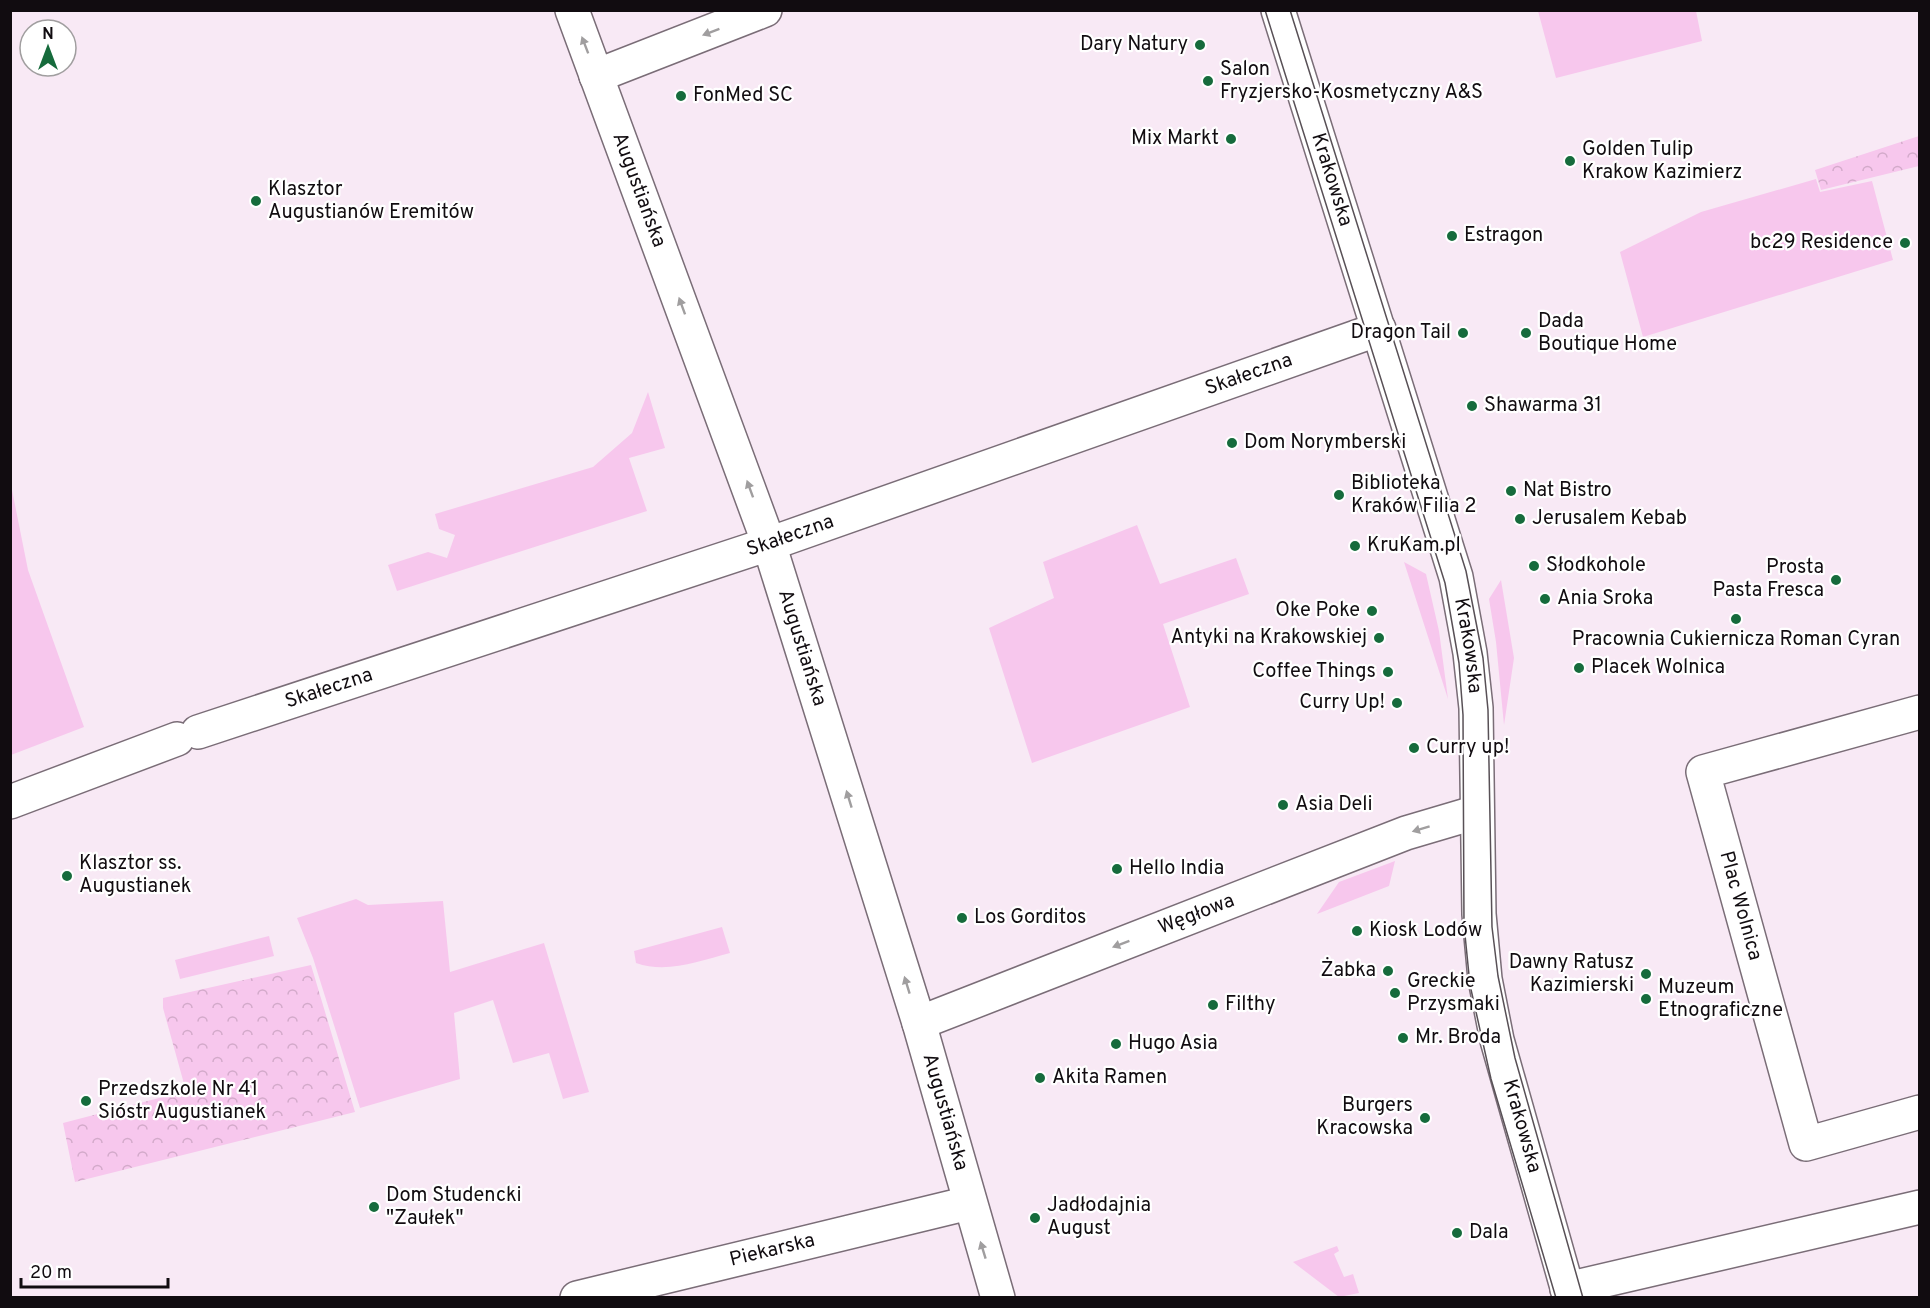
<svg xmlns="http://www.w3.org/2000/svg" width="1930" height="1308" font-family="Overpass,sans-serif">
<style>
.green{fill:#f7c7ed}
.park{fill:url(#park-crowns)}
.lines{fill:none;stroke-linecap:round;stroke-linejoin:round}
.pedestrian-casing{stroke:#7a6d77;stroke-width:36}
.minor-casing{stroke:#7a6d77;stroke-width:36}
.tertiary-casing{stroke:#7a6d77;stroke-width:36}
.pedestrian{stroke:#fff;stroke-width:33}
.minor{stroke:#fff;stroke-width:33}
.tertiary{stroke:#fff;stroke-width:33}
.tram{stroke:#585056;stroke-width:1.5}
.oneway{fill:#a09e9f}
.poi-dot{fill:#166b3c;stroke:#fff;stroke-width:2}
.labels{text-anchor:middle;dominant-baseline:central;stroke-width:4.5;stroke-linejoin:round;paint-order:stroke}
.poi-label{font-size:20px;fill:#110c10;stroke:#fff;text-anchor:start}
.street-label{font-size:20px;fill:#110c10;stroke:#fff}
</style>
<defs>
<pattern id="park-crowns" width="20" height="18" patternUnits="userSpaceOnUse" patternTransform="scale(1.5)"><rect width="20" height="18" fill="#f7c7ed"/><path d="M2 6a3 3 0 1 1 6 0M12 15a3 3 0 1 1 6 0" fill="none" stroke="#d3aaca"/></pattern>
</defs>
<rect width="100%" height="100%" fill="#f8e9f5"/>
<!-- green -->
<path class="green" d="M1538,11H1696L1702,41L1556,78Z
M1816,179L1820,192L1872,181L1893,260L1643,337L1620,252L1701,212Z
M648,392L665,448L629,458L647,511L397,591L388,565L428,552L447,558L455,535L439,529L435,514L593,467L632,433Z
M10,480L28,570L84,727L11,755Z
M1137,525L1160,584L1236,558L1249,594L1163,624L1190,707L1032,763L989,628L1054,598L1043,562Z
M1404,562L1426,574L1439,631L1448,699Z
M1501,580L1514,658L1504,725L1496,642L1489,599Z
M1395,861L1389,886L1317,914L1339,882Z
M356,899L368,905L443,901L450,972L544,943L589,1092L563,1099L549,1053L513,1063L493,1000L454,1013L460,1079L360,1108L313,958L297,918Z
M722,927L730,953C699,961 667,974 636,963L634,951Z
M269,936L274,956L180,979L175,960Z
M1337,1246L1339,1251L1334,1254L1344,1277L1353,1274L1359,1293L1339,1297L1293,1262Z"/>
<!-- park -->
<path class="park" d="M1919,136V166L1821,190L1815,170Z
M311,965L355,1112L75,1182L63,1123L186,1091L163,1008V998Z"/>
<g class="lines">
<defs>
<g id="pedestrian">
<path id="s1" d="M1920,712L1703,772L1806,1144L1920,1112"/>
</g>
<g id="minor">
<path id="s2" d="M572,10L769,544L919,1023L998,1298"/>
<path d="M596,76L765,10"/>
<path id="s3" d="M198,732L769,544L1379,329"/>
<path d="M10,802L177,739"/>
<path id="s4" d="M919,1023L1406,833L1477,812"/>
<path d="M1567,1289L1920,1207"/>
<path id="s5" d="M577,1298L969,1203"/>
</g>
<g id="tertiary">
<path id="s6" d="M1278,10L1456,577L1470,653L1476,708L1479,914L1485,979L1497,1040L1570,1298"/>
</g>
</defs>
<!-- pedestrian casing -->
<use href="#pedestrian" class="pedestrian-casing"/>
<!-- minor casing -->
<use href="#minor" class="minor-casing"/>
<!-- tertiary casing -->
<use href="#tertiary" class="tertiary-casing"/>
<!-- pedestrian -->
<use href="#pedestrian" class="pedestrian"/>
<!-- minor -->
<use href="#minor" class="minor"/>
<!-- tertiary -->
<use href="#tertiary" class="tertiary"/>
<!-- tram -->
<path class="tram" d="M1265,10L1445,583L1459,663L1463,715L1464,925L1470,985L1491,1079L1556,1298
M1290,10L1466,571L1483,658L1488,710L1492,927L1498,976L1515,1058L1583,1298"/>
</g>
<!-- one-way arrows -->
<defs><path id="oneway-solid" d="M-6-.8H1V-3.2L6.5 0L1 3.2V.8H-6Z" transform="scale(1.5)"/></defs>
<g class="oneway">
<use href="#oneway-solid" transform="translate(711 32) rotate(159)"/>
<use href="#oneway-solid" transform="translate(585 45) rotate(-111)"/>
<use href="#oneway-solid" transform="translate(682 306) rotate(-110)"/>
<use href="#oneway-solid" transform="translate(750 489) rotate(-110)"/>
<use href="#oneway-solid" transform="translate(849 799) rotate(-107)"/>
<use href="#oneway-solid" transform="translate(1421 829) rotate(163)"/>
<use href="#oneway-solid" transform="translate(1121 944) rotate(159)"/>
<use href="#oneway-solid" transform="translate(907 985) rotate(-107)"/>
<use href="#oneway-solid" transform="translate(983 1250) rotate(-107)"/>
</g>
<!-- markers -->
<g class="poi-dot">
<circle cx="1200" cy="45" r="6"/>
<circle cx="1208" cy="81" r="6"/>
<circle cx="681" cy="96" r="6"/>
<circle cx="1231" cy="139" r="6"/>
<circle cx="1570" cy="161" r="6"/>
<circle cx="256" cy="201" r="6"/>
<circle cx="1452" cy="236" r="6"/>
<circle cx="1905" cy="243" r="6"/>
<circle cx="1463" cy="333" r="6"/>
<circle cx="1526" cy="333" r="6"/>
<circle cx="1472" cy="406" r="6"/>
<circle cx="1232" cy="443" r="6"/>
<circle cx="1511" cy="491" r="6"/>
<circle cx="1339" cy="495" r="6"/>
<circle cx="1520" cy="519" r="6"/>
<circle cx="1355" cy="546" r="6"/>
<circle cx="1534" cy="566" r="6"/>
<circle cx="1836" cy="580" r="6"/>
<circle cx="1545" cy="599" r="6"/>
<circle cx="1372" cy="611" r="6"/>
<circle cx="1736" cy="619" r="6"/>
<circle cx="1379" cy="638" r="6"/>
<circle cx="1579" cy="668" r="6"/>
<circle cx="1388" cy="672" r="6"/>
<circle cx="1397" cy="703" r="6"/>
<circle cx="1414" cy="748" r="6"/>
<circle cx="1283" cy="805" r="6"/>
<circle cx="1117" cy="869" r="6"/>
<circle cx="67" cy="876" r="6"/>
<circle cx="962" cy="918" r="6"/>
<circle cx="1357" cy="931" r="6"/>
<circle cx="1388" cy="971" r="6"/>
<circle cx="1646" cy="974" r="6"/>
<circle cx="1395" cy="993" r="6"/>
<circle cx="1646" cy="999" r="6"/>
<circle cx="1213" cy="1005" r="6"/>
<circle cx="1403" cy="1038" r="6"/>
<circle cx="1116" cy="1044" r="6"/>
<circle cx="1040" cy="1078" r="6"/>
<circle cx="86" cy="1101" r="6"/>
<circle cx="1425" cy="1118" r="6"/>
<circle cx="374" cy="1207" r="6"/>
<circle cx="1035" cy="1218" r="6"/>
<circle cx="1457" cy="1233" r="6"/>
</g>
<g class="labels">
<!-- poi labels -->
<g class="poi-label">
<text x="1188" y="45" text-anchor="end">Dary Natury</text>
<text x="1220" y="70">Salon<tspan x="1220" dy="23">Fryzjersko-Kosmetyczny A&amp;S</tspan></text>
<text x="693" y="96">FonMed SC</text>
<text x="1219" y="139" text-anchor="end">Mix Markt</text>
<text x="1582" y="150">Golden Tulip<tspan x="1582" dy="23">Krakow Kazimierz</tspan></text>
<text x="268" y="190">Klasztor<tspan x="268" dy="23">Augustianów Eremitów</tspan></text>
<text x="1464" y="236">Estragon</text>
<text x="1893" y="243" text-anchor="end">bc29 Residence</text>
<text x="1538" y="322">Dada<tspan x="1538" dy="23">Boutique Home</tspan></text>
<text x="1451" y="333" text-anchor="end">Dragon Tail</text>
<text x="1484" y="406">Shawarma 31</text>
<text x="1244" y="443">Dom Norymberski</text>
<text x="1351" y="484">Biblioteka<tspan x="1351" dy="23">Kraków Filia 2</tspan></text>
<text x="1523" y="491">Nat Bistro</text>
<text x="1532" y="519">Jerusalem Kebab</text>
<text x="1367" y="546">KruKam.pl</text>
<text x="1546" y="566">Słodkohole</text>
<text x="1824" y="568" text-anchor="end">Prosta<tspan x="1824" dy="23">Pasta Fresca</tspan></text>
<text x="1557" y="599">Ania Sroka</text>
<text x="1360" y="611" text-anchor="end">Oke Poke</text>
<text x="1367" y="638" text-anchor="end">Antyki na Krakowskiej</text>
<text x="1736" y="640" text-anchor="middle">Pracownia Cukiernicza Roman Cyran</text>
<text x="1591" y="668">Placek Wolnica</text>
<text x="1376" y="672" text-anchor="end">Coffee Things</text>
<text x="1385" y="703" text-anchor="end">Curry Up!</text>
<text x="1426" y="748">Curry up!</text>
<text x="1295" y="805">Asia Deli</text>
<text x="79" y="864">Klasztor ss.<tspan x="79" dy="23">Augustianek</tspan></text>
<text x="1129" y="869">Hello India</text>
<text x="974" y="918">Los Gorditos</text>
<text x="1369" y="931">Kiosk Lodów</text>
<text x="1634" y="963" text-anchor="end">Dawny Ratusz<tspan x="1634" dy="23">Kazimierski</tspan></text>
<text x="1376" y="971" text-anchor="end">Żabka</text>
<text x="1407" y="982">Greckie<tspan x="1407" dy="23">Przysmaki</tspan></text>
<text x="1658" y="988">Muzeum<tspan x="1658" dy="23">Etnograficzne</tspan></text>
<text x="1225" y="1005">Filthy</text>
<text x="1415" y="1038">Mr. Broda</text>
<text x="1128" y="1044">Hugo Asia</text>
<text x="1052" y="1078">Akita Ramen</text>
<text x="98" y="1090">Przedszkole Nr 41<tspan x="98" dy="23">Sióstr Augustianek</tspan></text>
<text x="1413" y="1106" text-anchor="end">Burgers<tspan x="1413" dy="23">Kracowska</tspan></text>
<text x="386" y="1196">Dom Studencki<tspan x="386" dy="23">"Zaułek"</tspan></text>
<text x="1047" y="1206">Jadłodajnia<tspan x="1047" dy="23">August</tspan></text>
<text x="1469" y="1233">Dala</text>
</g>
<!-- street labels -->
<g class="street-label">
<text stroke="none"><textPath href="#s6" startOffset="178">Krakowska</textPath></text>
<text stroke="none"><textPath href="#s2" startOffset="192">Augustiańska</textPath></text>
<text stroke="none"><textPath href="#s3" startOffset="1110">Skałeczna</textPath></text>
<text stroke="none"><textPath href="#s3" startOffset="624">Skałeczna</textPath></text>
<text stroke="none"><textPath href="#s6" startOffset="664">Krakowska</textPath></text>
<text stroke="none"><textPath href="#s2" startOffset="678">Augustiańska</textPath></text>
<text stroke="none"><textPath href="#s3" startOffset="138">Skałeczna</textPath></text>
<text stroke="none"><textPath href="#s1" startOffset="364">Plac Wolnica</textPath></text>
<text stroke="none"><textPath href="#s4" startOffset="298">Węgłowa</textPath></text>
<text stroke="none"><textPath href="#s2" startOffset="1164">Augustiańska</textPath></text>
<text stroke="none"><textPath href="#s6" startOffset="1150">Krakowska</textPath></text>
<text stroke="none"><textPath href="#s5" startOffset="201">Piekarska</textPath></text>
</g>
</g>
<!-- border -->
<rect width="1930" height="1308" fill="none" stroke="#110c10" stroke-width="24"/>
<!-- north arrow -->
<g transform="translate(48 48)"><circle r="28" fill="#ffffff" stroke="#a09e9f" stroke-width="1.5"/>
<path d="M0-4.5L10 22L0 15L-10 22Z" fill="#166b3c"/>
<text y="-9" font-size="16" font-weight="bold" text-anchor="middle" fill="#110c10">N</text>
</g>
<!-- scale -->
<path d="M21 1278v9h147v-9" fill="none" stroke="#110c10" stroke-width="3"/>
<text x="30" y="1278" font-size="18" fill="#110c10" stroke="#ffffff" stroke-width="4.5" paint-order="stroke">20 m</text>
</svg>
